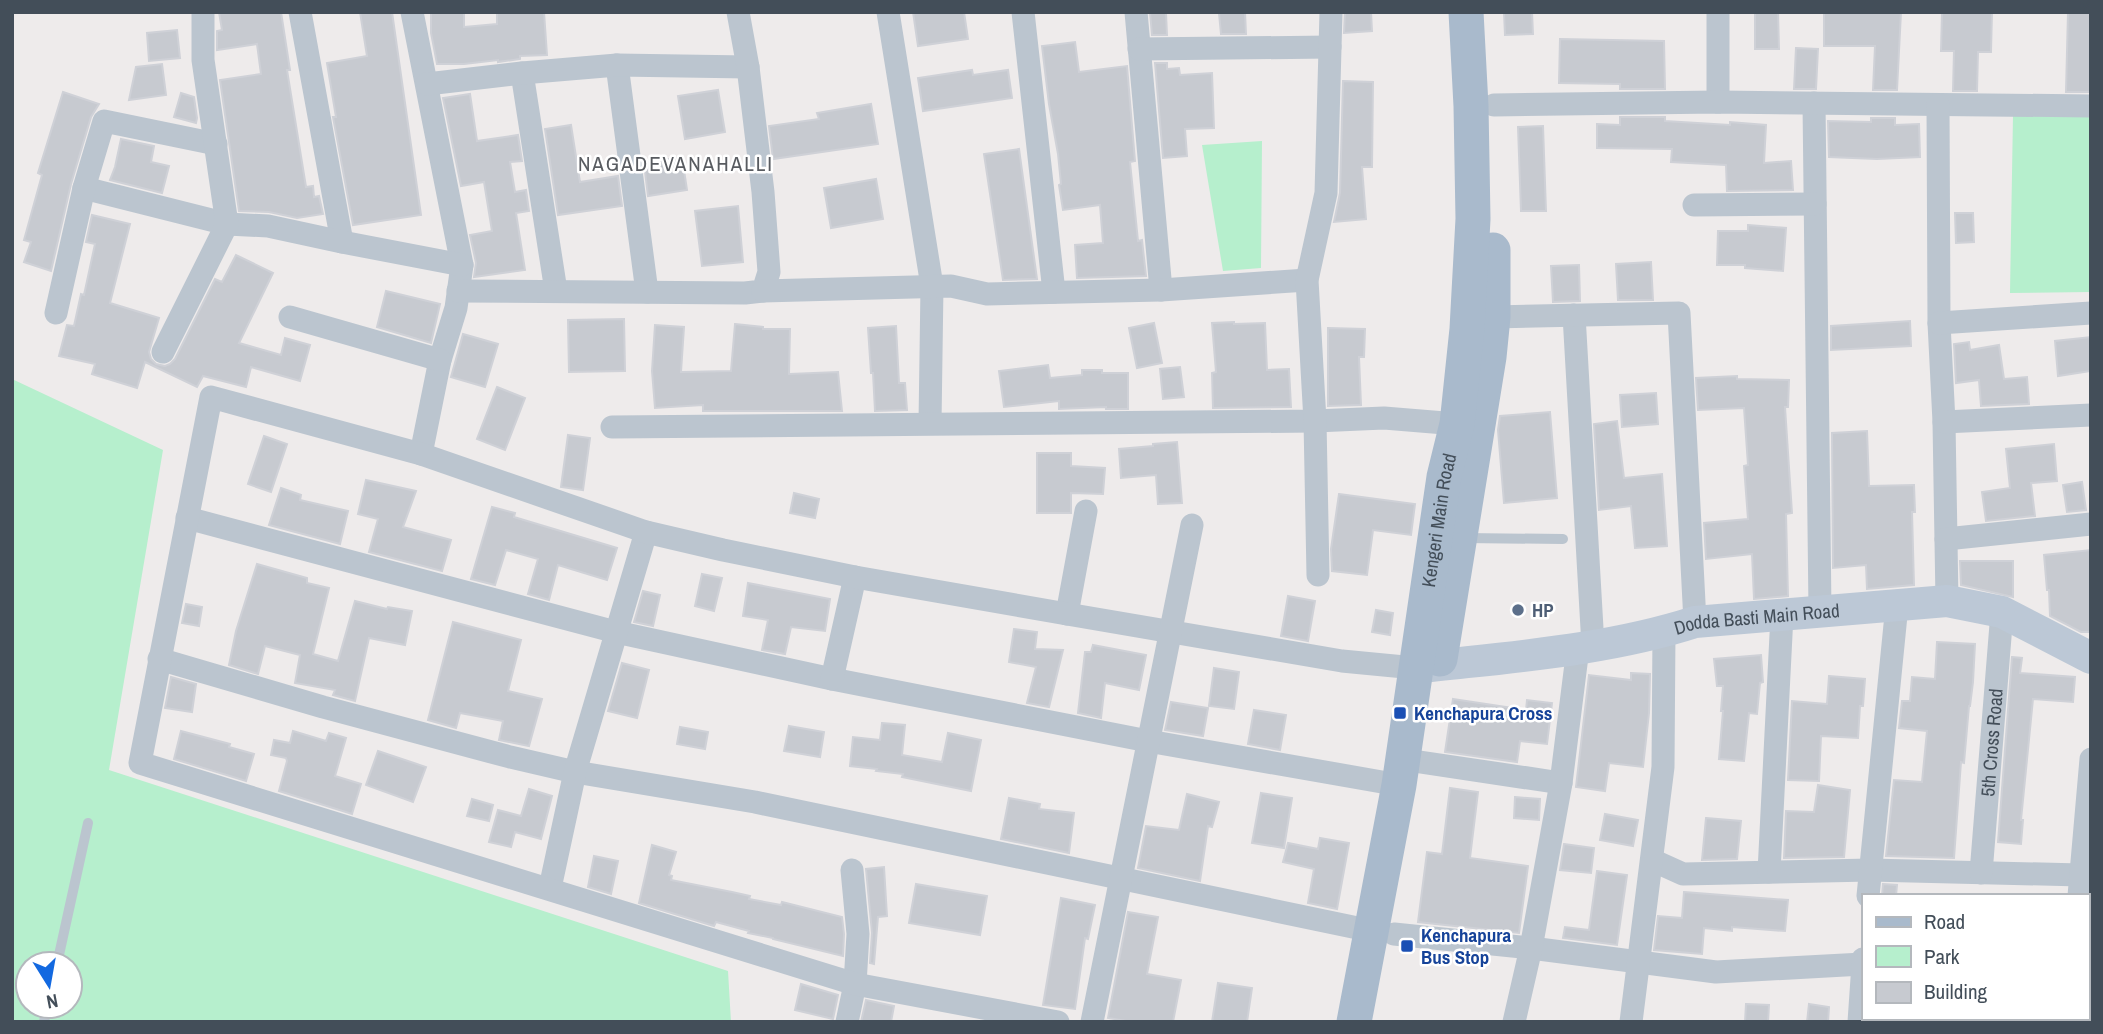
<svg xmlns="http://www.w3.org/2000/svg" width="2103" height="1034" font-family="'Archivo Narrow',sans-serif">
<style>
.green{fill:#b6efcd;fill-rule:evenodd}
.building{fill:#c7cad0;stroke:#cfd1d7;stroke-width:2}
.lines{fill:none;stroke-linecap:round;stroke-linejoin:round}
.lane{stroke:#bbc5cf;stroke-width:10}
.street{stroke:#bbc5cf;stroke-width:23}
.secondary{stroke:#bcc8d6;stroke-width:32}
.primary{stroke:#a9bacc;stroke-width:35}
.service-dot{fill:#5c6f8a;stroke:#fff;stroke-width:2.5}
.transit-dot{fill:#1a4fb4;stroke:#fff;stroke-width:2.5}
.labels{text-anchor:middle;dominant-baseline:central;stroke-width:5;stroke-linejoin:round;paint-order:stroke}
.street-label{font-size:19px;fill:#434e59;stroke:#fff}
.service-label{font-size:19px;font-weight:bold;fill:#4e5e75;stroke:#fff;text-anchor:start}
.transit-label{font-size:19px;font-weight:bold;fill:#164399;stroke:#fff;text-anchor:start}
.neighbourhood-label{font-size:21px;letter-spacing:2px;fill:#585b60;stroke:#fff}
</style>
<rect width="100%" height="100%" fill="#eeebeb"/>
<!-- green -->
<path class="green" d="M2013,115L2091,116V292L2010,293Z
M1262,141L1261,268L1223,271L1202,145Z
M12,379L163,450L109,770L728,971L731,1022H12ZM28,964H70V1006H28Z"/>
<!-- building -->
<path class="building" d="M219,12H281L290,70H287L306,187L313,186L314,197L319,196L323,214L297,218L269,212L239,211L220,80L261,74L257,44L217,50V31L222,30Z
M360,12H392L421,215L353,225L333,117H336L327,63L367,56Z
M431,12H464V27L497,24V12H544L547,55L520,56V59L498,62V60L464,64H437L431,33Z
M913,12H964L968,39L918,46Z
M1150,12L1166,13L1167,35H1152Z
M1227,12H1245L1246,34H1221L1219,13Z
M1345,12H1371L1372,31L1344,33Z
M1504,12H1532L1533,34L1505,35Z
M1755,12H1778L1779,49H1755Z
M1824,12H1901L1897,90H1873L1875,46H1824Z
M1942,12H1992L1991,52H1978L1977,91H1953L1954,51H1941Z
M2068,12H2091V92H2066Z
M177,30L180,58L149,61L147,33Z
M1560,39L1664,41L1665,89H1620V84L1559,83Z
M1075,42L1079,72L1127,66L1135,161L1130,162L1138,241L1142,240L1146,276L1077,278L1075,245L1103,243L1100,205L1063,210L1059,185L1061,184L1058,154L1049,104L1042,46Z
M1796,48L1818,49L1816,89H1794Z
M1155,63H1167V69L1179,68L1180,75L1212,73L1214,128L1185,129L1187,156L1163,158Z
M162,64L166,95L129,100L136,67Z
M972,70L973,75L1008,70L1012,98L923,111L918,78Z
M1343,81L1373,82L1372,167H1362L1366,219L1334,222L1340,193Z
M718,90L725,132L685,139L678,96Z
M63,92L99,104L91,117L71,184L51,271L24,262L31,242L24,240L42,175L38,173Z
M181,93L194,97L197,118L196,123L174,117Z
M470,94L477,141L518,135L522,161L510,162L515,192L526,190L529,211L516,213L525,270L474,277L476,263L470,235L492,231L484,182L461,186L443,98Z
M871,104L878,144L773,159L769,126L819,119L817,113Z
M1620,117H1665V121L1730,125V122L1766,125L1764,163L1791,161L1793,190L1727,191L1726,165L1671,162L1672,149L1597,148V124L1620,125Z
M1871,118H1895V125L1919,124L1920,157L1877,159L1829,157L1828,121L1871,122Z
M571,125L580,182L618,176L622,206L558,215L545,129Z
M1543,126L1546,211H1521L1518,127Z
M121,139L154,146L151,162L169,166L162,193L110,180L115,167Z
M1019,149L1037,279L1003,280L984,154Z
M682,157L687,190L648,196L644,163Z
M876,179L883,219L831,228L824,188Z
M738,206L743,262L702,266L695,211Z
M1955,213H1973L1974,242L1956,243Z
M92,215L130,224L110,303L159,318L149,352L151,359L156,364L165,366L170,364L175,359L215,279L222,282L236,255L273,273L239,343L281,355L285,338L310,345L300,381L251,367L246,387L203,376L197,387L145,362L137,388L92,374L95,364L59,356L67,325L74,326L81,294L84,295L95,244L86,242Z
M1748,225L1786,228L1783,271L1745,268V265H1717L1718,231H1748Z
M1651,262L1653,300H1618L1616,264Z
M1579,265L1580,301L1553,302L1551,266Z
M386,291L440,304L431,343L377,327Z
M624,319L625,371L569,372L568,320Z
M1910,321L1911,346L1831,350V326Z
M1234,322V324L1265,323L1267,370L1289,369L1291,407L1213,408L1212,373L1216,372L1212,323Z
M1154,323L1162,363L1137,368L1129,328Z
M735,324L763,327V329H790L789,374L838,372L842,411H703V405L655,408L652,371L655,325L684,327L681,372L731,371Z
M896,326L899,383H905L907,410L875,411L873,373H871L868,328Z
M1328,328L1365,329L1364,357H1359L1361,405L1328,406Z
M463,334L498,344L485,387L451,377Z
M2091,337V371L2058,376L2055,341Z
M1969,342L1970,350L1999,345L2004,379L2027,377L2029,404L1981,406L1979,380L1956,383L1954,344Z
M1048,365L1050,378L1082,375V370H1102V373H1128V409H1106V407L1059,409V401L1004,407L999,371Z
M1180,367L1184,397L1163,399L1160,369Z
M1737,376V379L1789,380L1788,407H1785L1792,513L1786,514L1788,596L1754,599L1752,554L1706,559L1704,523L1748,519L1744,466L1748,465L1744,408L1698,410L1696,378Z
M497,387L525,398L505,450L477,439Z
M1656,393L1658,424L1622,427L1620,395Z
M1550,412L1557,498L1504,503L1498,430L1500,416Z
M1617,421L1624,478L1662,474L1667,546L1635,548L1631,506L1599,510L1594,424Z
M1867,431L1869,486L1914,485L1915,512H1912L1914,585L1867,589L1866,565L1833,568L1832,433Z
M568,435L590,438L583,490L561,487Z
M264,436L287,444L271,492L248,484Z
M1177,442L1182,503L1158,504L1156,475L1121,478L1119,449L1153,446V444Z
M2054,444L2057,481L2031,483L2035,516L1986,521L1982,492L2010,488L2006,449Z
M1037,453H1071V466L1105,468L1103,494L1071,493V513H1037Z
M366,480L416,491L403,527L451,540L442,571L369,552L378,519L358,514Z
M2082,482L2086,510L2067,512L2063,485Z
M281,488L301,495L300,500L348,511L340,544L269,525Z
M794,493L819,499L815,518L790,513Z
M1339,494L1415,504L1411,535L1373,530L1367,575L1332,571L1331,549Z
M492,507L515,513L514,517L617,548L607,580L558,565L549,600L528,594L538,559L506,550L495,585L471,579Z
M2091,550V632H2081L2050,616L2049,590H2047L2044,555Z
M1960,561H2013V597L1961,585Z
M257,564L307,578V583L329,588L313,654L338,661L355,601L387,609L388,607L412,611L405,645L369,638L355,701L333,695L335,690L295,683L300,655L265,646L258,674L229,665L236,631Z
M702,574L722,578L714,611L695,606Z
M748,583L830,599L825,631L791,627L785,654L762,650L768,620L743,616Z
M643,591L660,595L653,626L634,622Z
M1288,596L1315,601L1308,641L1281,636Z
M186,604L202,607L199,626L182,623Z
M1376,610L1393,613L1390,635L1372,632Z
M453,622L521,640L508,691L542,699L529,746L499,740L503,721L460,713L456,728L428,720Z
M1014,629L1037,632L1035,649L1063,650L1049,707L1027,703L1036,667L1009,662Z
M1937,642L1975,644L1973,682L1970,706H1969L1964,763L1961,762L1954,858L1886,856L1894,780L1922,782L1927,731L1899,728L1902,701H1910L1912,677L1935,679Z
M1093,645L1146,655L1139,690L1105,683L1101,718L1078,713L1085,652H1091Z
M1761,655L1763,682L1760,683L1757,714L1749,713L1744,761L1719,759L1723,711H1721L1723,686H1717L1714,659Z
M2012,657L2022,658L2020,673L2075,677L2073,702L2033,699L2021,820H2023L2021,844L1998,842Z
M622,663L649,670L637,718L608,711Z
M1214,668L1239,672L1234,709L1209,706Z
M1631,673L1650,674L1649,713L1643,767L1609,763L1605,791L1576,787L1589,675L1631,680Z
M1829,676L1865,679L1863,706H1860L1858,738L1821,736L1819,781L1788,780L1792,701L1827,704Z
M171,677L196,684L192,712L165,708Z
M1453,699L1526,710L1527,700L1552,703L1547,744L1520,741L1517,762L1445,752Z
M1171,702L1208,708L1203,736L1165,730Z
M1254,710L1286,715L1280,750L1248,744Z
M882,723L905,725L902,755L942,762L948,733L981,740L971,791L902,777L903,774L876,771L877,769L850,766L853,737L880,740Z
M789,726L824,732L820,757L784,751Z
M680,727L708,732L705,749L677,744Z
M181,731L230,744L229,747L254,754L246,781L174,759Z
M293,731L326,741L329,733L346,738L335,776L361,784L352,814L279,791L287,761L286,758L271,755L274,740L290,743Z
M378,751L426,767L413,802L366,785Z
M1818,785L1850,790L1844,857L1784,858L1786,811L1814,812Z
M1450,788L1478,792L1470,858L1528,866L1519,933L1418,922L1427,852L1442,854Z
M529,789L552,796L541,839L515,832L511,847L489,842L498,810L521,816Z
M1261,793L1292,798L1284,848L1252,843Z
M1187,794L1219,802L1212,827L1208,826L1200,881L1138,868L1146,826L1179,830Z
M1515,797L1540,799L1539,820L1514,818Z
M1009,798L1040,804L1039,809L1074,813L1069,853L1001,839Z
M472,799L493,805L489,821L467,816Z
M1605,814L1638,820L1633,846L1600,840Z
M1706,818L1741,821L1737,859L1702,860Z
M1320,838L1349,843L1337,909L1308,903L1314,869L1283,862L1288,843L1318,849Z
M1564,844L1594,848L1591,873L1560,870Z
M652,845L676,852L669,875L672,876L671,880L732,892L750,896L749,899L781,905L782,902L842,917L844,934L843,956L773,939V938L748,933L749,931L716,922L714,926L639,903Z
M594,856L618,861L611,894L588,887Z
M884,867L887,916L878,917L874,964L870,963L872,933L866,869Z
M1597,871L1627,875L1617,945L1563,938L1565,927L1589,930Z
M916,884L987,896L980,935L909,923Z
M1883,884L1897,885L1896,896H1882Z
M1684,892L1788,900L1785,931L1732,927V931L1704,928L1702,954L1654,950L1658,916L1682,918Z
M1061,898L1095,905L1088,939L1085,938L1075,1009L1043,1005Z
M1128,912L1158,917L1147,974L1181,980L1173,1022H1132L1108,1018Z
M1218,983L1252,988L1247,1022H1212Z
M801,984L838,995L833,1019L795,1010Z
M866,1000L894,1006L891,1022H861Z
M1746,1004L1769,1005L1768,1022H1745Z
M1809,1004L1829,1007L1828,1022H1807Z"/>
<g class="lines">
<!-- lane -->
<path class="lane" d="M1464,538L1563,539
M57,964L88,823
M44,1022L47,1006"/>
<!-- street -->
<g class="street">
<path d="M300,12L342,242"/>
<path d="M412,12L462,265L456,308L440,360L421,454"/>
<path d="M888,12L932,286L930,423"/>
<path d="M1023,12L1054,292"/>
<path d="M1136,12L1161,290"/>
<path d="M1139,49L1330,47"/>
<path d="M617,65L647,292"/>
<path d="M522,73L556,291"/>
<path d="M427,84L522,73L617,65L748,67"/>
<path d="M1718,102V12"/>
<path d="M1814,103L1820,611"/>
<path d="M1494,105L1718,102L2091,106"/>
<path d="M1938,105L1939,323L1944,422L1947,601"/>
<path d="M84,188L227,224L268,226L342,242L462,265"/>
<path d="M1694,205L1815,204"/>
<path d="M458,291L745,293L763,291L769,272L763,192L748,67L738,12"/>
<path d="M763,291L951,286L987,294L1161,290L1307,280"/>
<path d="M56,313L84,188L104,121L216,144"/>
<path d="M1574,315L1593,646"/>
<path d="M290,317L440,360"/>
<path d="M1493,317L1679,313L1695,622"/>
<path d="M1939,323L2091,313"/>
<path d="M163,352L227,224L203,60V12"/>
<path d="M1944,422L2091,415"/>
<path d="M612,427L1315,421L1384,418L1457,424"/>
<path d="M187,518L616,632L832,679L1148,741L1399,785"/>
<path d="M1946,539L2091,524"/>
<path d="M1318,575L1315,421L1307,280L1326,193L1331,12"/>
<path d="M1067,614L1086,511"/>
<path d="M159,659L323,707L510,757L575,772L755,802L1372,931"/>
<path d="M832,679L855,577"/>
<path d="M1420,762L1561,783"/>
<path d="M1652,860L1683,874L1870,870L2081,875"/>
<path d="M1769,872L1782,615"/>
<path id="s1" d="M1981,873L2002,612"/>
<path d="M550,888L575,772L646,532"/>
<path d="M1868,896L1897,605"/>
<path d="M2079,896L2091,759"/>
<path d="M1394,934L1531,948L1716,972L1863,964V959"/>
<path d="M847,1022L855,984L858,934L852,870"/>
<path d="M1058,1022L855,984L140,763L211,397L421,454L646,532L723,550L855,577L1067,614L1342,661L1415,668"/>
<path d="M1092,1022L1192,525"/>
<path d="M1514,1022L1531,948L1561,783L1578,648"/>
<path d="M1631,1022L1663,767L1664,632"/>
<path d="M1859,1022L1863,964"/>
<path d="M2062,1022L2063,1018"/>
</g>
<!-- secondary -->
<path class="secondary" id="s2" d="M1415,668C1508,657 1605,651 1695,622L1947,601L2002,612L2091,658"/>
<!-- primary -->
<g class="primary">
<path d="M1440,659L1489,357L1493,317V250"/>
<path id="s3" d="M1354,1022L1399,785L1444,477L1457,424L1467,329L1473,219L1471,106L1466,12"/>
</g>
</g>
<!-- markers -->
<circle class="service-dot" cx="1518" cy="610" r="7"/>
<g class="transit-dot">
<rect x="1393" y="706" width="14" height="14" rx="3.5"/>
<rect x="1400" y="939" width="14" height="14" rx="3.5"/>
</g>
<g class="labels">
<!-- street labels -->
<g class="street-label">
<text stroke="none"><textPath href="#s3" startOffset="509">Kengeri Main Road</textPath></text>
<text stroke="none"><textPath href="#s2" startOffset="346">Dodda Basti Main Road</textPath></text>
<text stroke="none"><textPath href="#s1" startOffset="131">5th Cross Road</textPath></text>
</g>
<!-- service labels -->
<g class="service-label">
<text x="1532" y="610">HP</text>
</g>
<!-- transit labels -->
<g class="transit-label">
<text x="1414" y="713">Kenchapura Cross</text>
<text x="1421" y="935">Kenchapura<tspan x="1421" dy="22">Bus Stop</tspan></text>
</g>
<!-- neighbourhood labels -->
<g class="neighbourhood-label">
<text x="676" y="163">NAGADEVANAHALLI</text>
</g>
</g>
<!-- border -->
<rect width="2103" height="1034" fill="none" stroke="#434e59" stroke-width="28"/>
<!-- legend -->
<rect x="1862" y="894" width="228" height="126" fill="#ffffff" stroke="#b4b8bd" stroke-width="2"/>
<rect x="1876" y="917" width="35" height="10" fill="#a9bacc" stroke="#b4b8bd" stroke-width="2"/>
<text x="1924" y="929" font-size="21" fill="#434e59">Road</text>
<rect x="1876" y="946" width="35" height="21" fill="#b6efcd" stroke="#b4b8bd" stroke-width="2"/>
<text x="1924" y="964" font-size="21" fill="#434e59">Park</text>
<rect x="1876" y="982" width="35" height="21" fill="#c7cad0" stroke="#b4b8bd" stroke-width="2"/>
<text x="1924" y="999" font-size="21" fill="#434e59">Building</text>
<!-- north arrow -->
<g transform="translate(49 985) rotate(169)"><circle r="33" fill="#ffffff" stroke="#b4b8bd" stroke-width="2"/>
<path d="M0-5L12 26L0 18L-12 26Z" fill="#1369e0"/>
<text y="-10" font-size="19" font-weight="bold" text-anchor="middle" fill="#434e59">N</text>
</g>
</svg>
